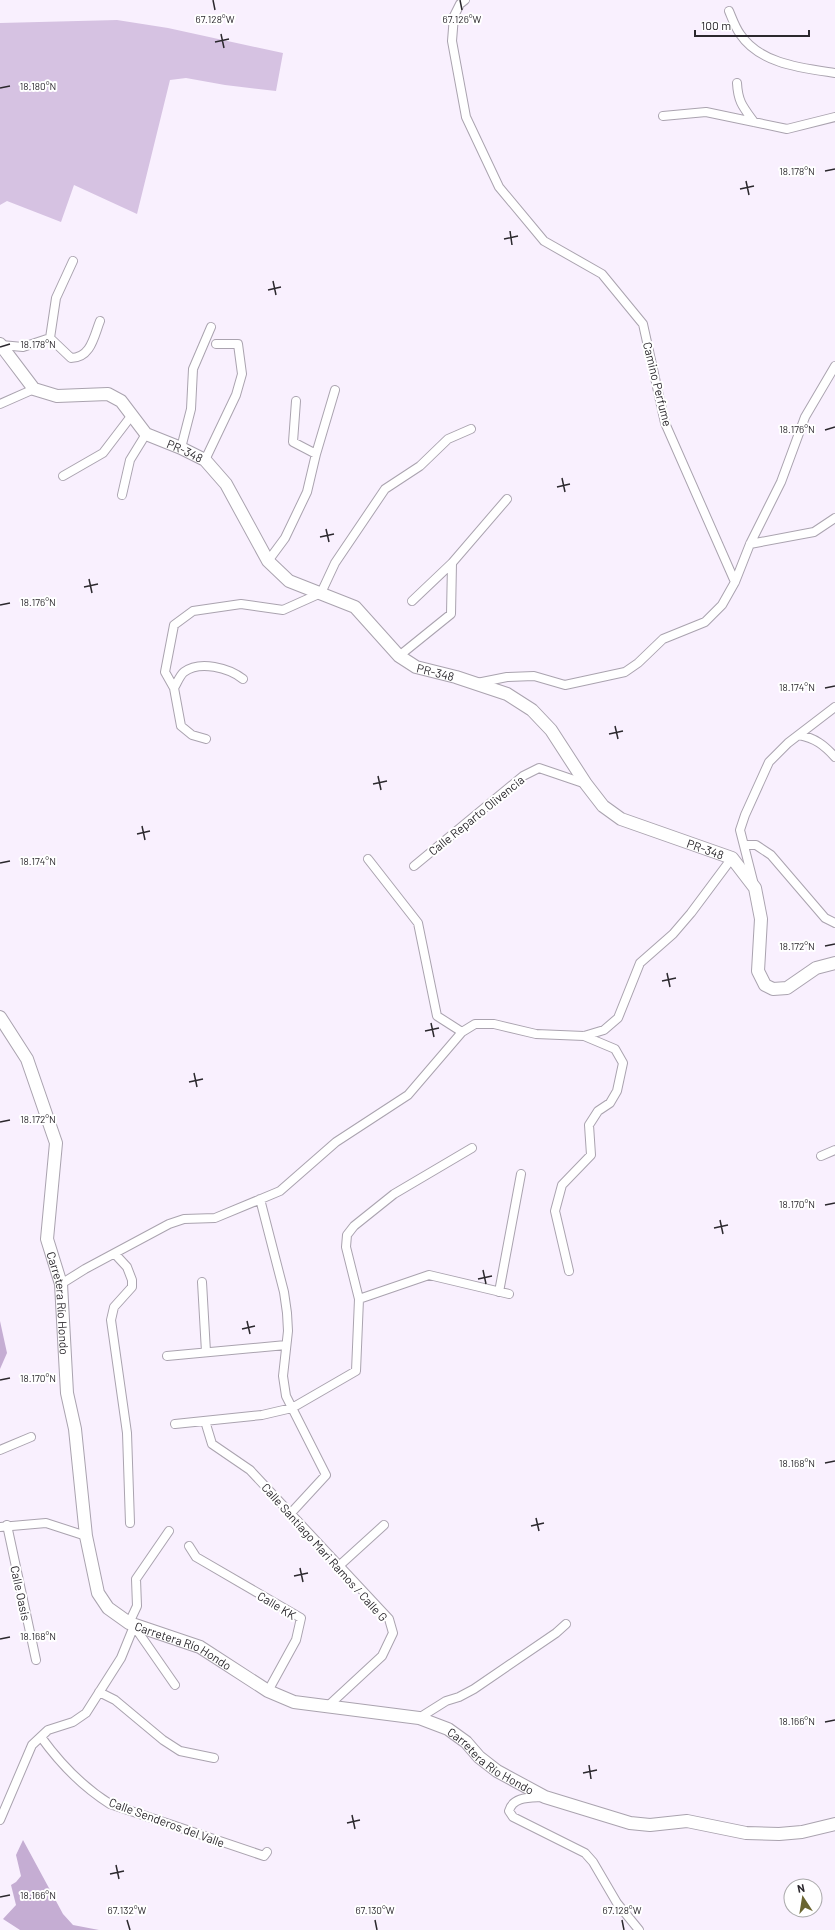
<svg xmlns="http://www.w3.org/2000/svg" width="835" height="1930" font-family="Barlow,sans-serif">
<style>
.green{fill:#d6c2e2}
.forest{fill:#c5add3}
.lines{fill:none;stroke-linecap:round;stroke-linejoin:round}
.street-casing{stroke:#aaa3af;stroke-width:10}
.secondary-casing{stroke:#aaa3af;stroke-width:14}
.street{stroke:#fff;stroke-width:8}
.secondary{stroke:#fff;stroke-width:12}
.ticks{fill:none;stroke:#2b282d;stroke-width:1.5}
.labels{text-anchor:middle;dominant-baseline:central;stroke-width:4;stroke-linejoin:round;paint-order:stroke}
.street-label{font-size:12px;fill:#2b282d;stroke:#fff}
.ticks-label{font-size:10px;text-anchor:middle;fill:#2b282d;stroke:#fff;stroke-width:4;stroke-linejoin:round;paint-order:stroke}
</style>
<rect width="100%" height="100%" fill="#f9f0fe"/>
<!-- green -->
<path class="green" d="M117,20L168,28L283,53L276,91L225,85L186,78L170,80L137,214L74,185L61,222L7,201L0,205V23Z"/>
<!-- forest -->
<path class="forest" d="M0,1321L7,1353L0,1369Z
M23,1840L63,1914L73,1925L99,1930H20L3,1919L16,1905L11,1885L16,1882L21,1876L16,1855Z"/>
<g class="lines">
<defs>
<path id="street" d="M465,0L460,4L454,16L452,41L466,117L499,187L544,241L602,274L643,324L665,423L735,582
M729,11C732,18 735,27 740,34C760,64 802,68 835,73
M737,83C738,102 743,107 754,122
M663,116L706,112L787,129L835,117
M73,261L56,298L50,338L71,358C91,358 94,336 100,321
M1,345L23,347L50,338
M296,401L293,442L316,454
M0,404L34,389
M181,448L191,409L193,369L211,327
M205,460L236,395L242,374L238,344H216
M63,476L103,453L132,415
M122,495L130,460L146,434
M750,544L814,532L835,518
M268,561L285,538L307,492L316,454L335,390
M412,601L452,563
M399,656L451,614L452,563L507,499
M477,683L507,677L534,676L565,685L625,672L638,663L663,639L705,622L722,605L735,582L750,544L781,482L805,417L835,366
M174,688C177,683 180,675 184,672C200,660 229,668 243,679
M799,735C815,738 824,745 835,757
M206,739L192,735L181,726L174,688L165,672L174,625L193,611L241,604L283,610L321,593L335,563L385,489L420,466L448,439L471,429
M744,845H756L771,855L825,918L835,923
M368,859L418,923L437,1016L462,1032
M414,866L523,776L539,768L586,784
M753,881L740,830L745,815L769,762L788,743L835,707
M821,1156L835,1150
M260,1199L284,1292L287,1313L288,1331L283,1376L286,1396L326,1475L291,1513
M115,1254L127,1267L132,1280V1287L114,1307L111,1320L127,1433L130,1523
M569,1271L555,1211L562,1185L591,1155L589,1125L598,1111L610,1103L617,1091L623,1063L615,1049L584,1036
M202,1282L206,1352
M61,1284L85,1269L169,1224L184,1219L215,1218L280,1191L336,1142L408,1095L462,1032L475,1024H494L536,1034L584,1036L604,1030L618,1018L640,963L673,934L691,913L732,858
M499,1292L521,1174
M359,1299L429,1275L509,1294
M167,1356L286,1345
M205,1421L212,1444L250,1470L389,1619L393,1633L382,1656L328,1706
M175,1424L262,1415L292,1408L356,1371L359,1299L346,1247L347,1235L354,1226L394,1194L472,1148
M0,1450L31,1437
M7,1525L36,1660
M0,1527L46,1523L86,1536
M189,1546L196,1557L301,1618L296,1640L268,1691
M340,1565L384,1525
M129,1623L137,1606L136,1579L169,1531
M134,1626L175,1685
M99,1692L115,1700L163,1740L180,1751L214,1758
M419,1718L446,1701L459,1697L474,1689L556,1633L566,1624
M41,1737C59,1762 83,1787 110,1804L264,1856L267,1852
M544,1797C531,1798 513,1796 509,1811L513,1817L585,1853L593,1862L617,1903L639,1930
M0,1820L32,1745L48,1730L73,1722L86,1713L121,1658L134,1626"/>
<g id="secondary">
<path id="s1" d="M0,344L34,389L57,396L108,394L121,401L146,434L181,448L205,460L226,484L268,561L289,581L355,607L399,656L416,667L456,677L507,694L532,710L551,730L586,784L603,806L621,819L732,858L755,888L761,919L758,971L765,985L773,989L787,988L816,968L835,963"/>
<path id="s2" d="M0,1017L27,1059L56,1143L47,1239L61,1284L67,1393L75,1429L86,1536L98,1593L108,1608L129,1623L200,1647L268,1691L294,1702L419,1718L448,1729L466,1742L479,1757L497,1771L545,1797L630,1823L650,1825L687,1821L746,1833L779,1834L802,1832L835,1824"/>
</g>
</defs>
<!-- street casing -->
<use href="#street" class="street-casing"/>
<!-- secondary casing -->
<use href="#secondary" class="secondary-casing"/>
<!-- street -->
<use href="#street" class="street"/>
<!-- secondary -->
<use href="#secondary" class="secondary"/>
</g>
<!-- ticks -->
<path class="ticks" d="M213,0L215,10M460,0L462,10M221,34L224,48M215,42L229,39M0,88L10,86M825,171L835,169M746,181L749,195M740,189L754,186M510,231L512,245M504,239L518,236M273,281L276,295M268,290L281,287M0,347L10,344M825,430L835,427M562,478L565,492M557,487L570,484M326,529L329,542M320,537L334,534M89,579L92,593M84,587L98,584M0,605L10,603M825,688L835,686M615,726L618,739M609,734L623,731M378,776L381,790M373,784L387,781M142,826L145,840M137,834L150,831M0,863L10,861M825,946L835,944M667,973L670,987M662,981L676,978M431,1023L434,1037M425,1031L439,1028M194,1073L197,1087M189,1082L203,1079M0,1122L10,1120M825,1205L835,1203M720,1220L723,1234M714,1228L728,1225M483,1270L486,1284M478,1279L492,1276M247,1321L250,1334M242,1329L255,1326M0,1380L10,1378M825,1463L835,1461M536,1518L539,1531M531,1526L544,1523M300,1568L303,1582M294,1576L308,1573M0,1639L10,1637M825,1722L835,1720M589,1765L591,1779M583,1773L597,1770M352,1815L355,1829M347,1823L360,1820M116,1865L119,1879M110,1874L124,1871M0,1897L10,1895M127,1920L130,1930M375,1920L377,1930M622,1920L624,1930"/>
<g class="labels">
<!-- street labels -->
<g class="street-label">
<text transform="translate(658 384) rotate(76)">Camino Perfume</text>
<text stroke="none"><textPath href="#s1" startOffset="230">PR-348</textPath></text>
<text stroke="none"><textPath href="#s1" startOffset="578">PR-348</textPath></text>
<text transform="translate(476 815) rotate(-39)">Calle Reparto Olivencia</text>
<text stroke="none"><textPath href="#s1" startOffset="914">PR-348</textPath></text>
<text stroke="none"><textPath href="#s2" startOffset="301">Carretera Río Hondo</textPath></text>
<text transform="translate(325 1552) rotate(48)">Calle Santiago Mari Ramos / Calle G</text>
<text transform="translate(21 1593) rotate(78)">Calle Oasis</text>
<text transform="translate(277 1605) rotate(31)">Calle KK</text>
<text stroke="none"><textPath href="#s2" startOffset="697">Carretera Río Hondo</textPath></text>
<text stroke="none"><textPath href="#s2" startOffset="1033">Carretera Río Hondo</textPath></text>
<text transform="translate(167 1822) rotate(20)">Calle Senderos del Valle</text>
</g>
</g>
<g class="ticks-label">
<text x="215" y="23">67.128°W</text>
<text x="462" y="23">67.126°W</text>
<text x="38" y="90">18.180°N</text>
<text x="797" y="175">18.178°N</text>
<text x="38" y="348">18.178°N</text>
<text x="797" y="433">18.176°N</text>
<text x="38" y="606">18.176°N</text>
<text x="797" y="691">18.174°N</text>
<text x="38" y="865">18.174°N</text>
<text x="797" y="950">18.172°N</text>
<text x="38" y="1123">18.172°N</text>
<text x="797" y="1208">18.170°N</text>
<text x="38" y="1382">18.170°N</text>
<text x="797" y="1467">18.168°N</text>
<text x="38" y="1640">18.168°N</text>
<text x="797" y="1725">18.166°N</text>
<text x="38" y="1899">18.166°N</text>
<text x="127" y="1914">67.132°W</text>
<text x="375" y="1914">67.130°W</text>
<text x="622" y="1914">67.128°W</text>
</g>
<!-- north arrow -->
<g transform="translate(803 1898) rotate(348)"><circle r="19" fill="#ffffff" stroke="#aaa9ab"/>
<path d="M0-3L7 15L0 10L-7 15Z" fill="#6a6531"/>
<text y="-6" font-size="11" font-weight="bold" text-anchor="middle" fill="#2b282d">N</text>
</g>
<!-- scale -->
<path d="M695 30v6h114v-6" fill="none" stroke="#2b282d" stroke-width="2"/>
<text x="701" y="30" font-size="12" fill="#2b282d" stroke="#ffffff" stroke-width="3" paint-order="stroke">100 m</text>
</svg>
